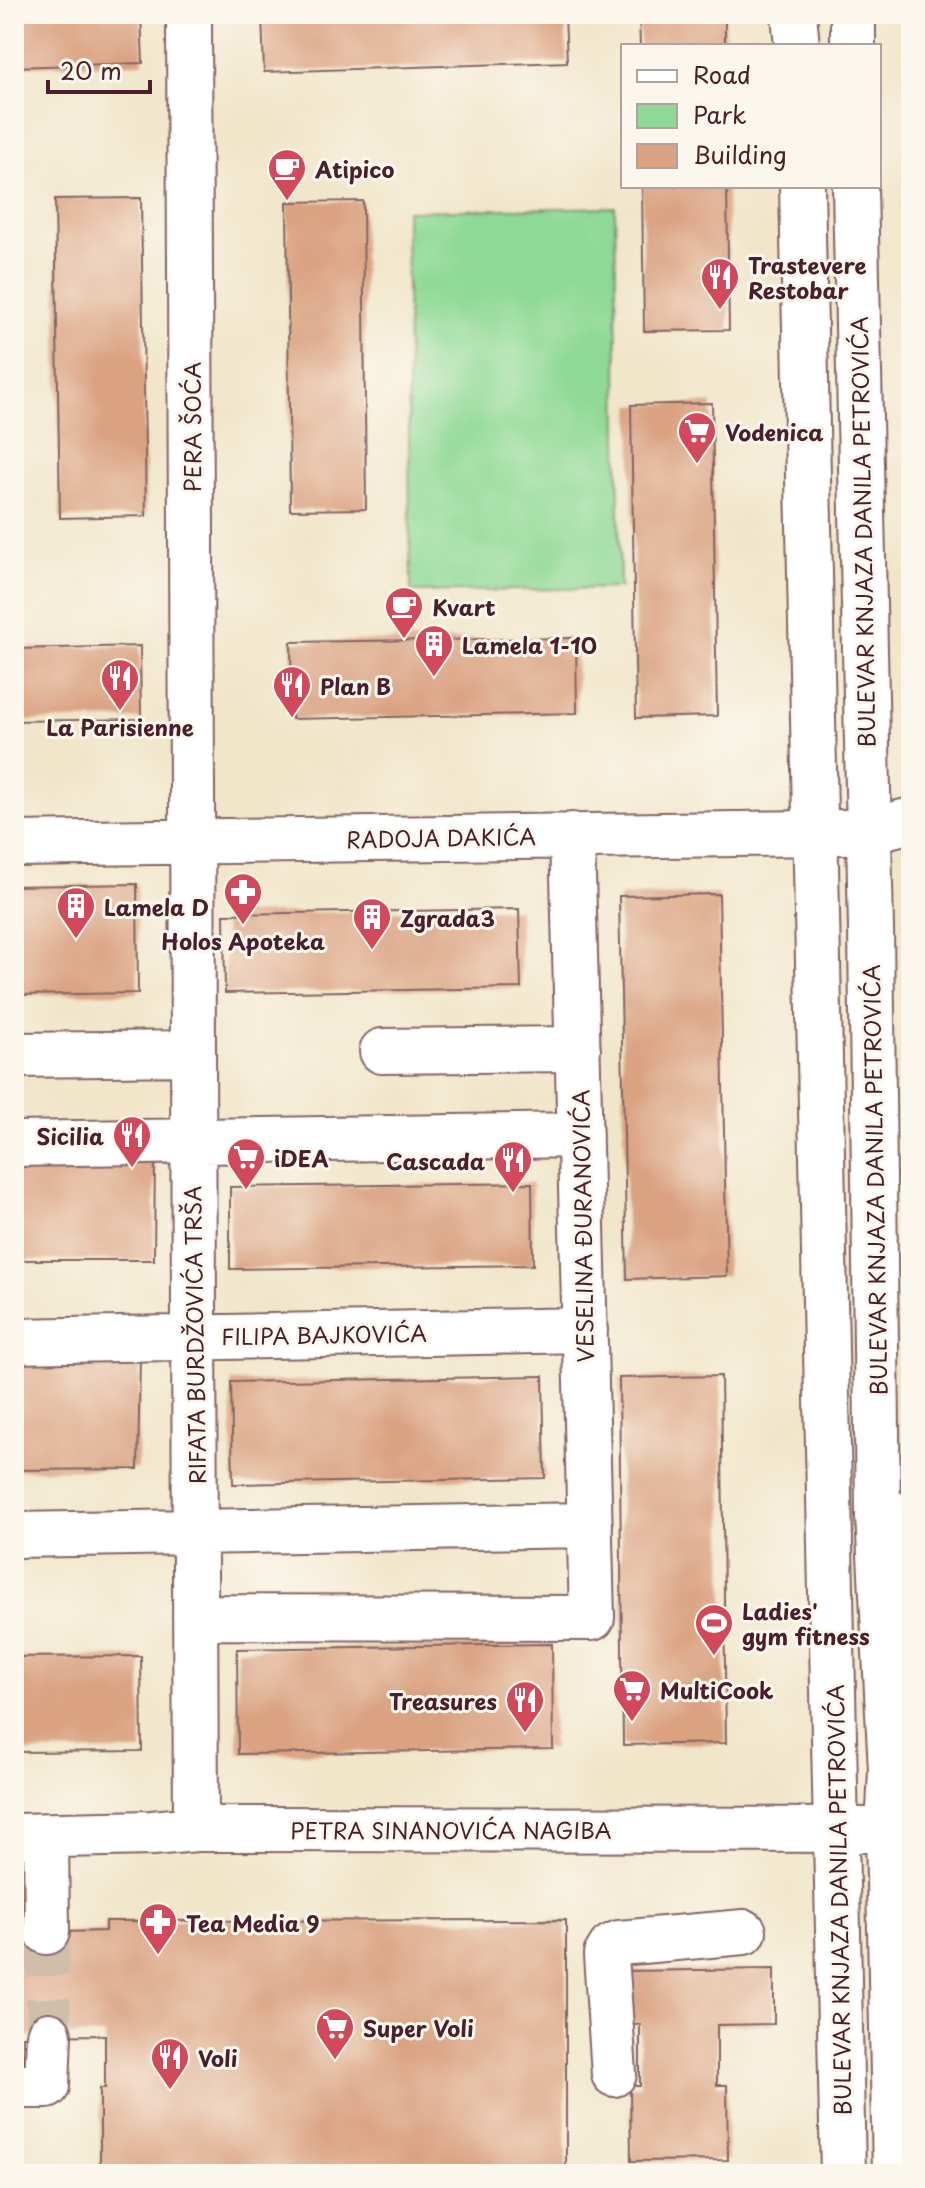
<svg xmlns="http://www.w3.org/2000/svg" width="925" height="2188" font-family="'Playpen Sans',sans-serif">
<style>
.green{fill:#8ed995;stroke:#6c7c60;stroke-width:2}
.building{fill:#daa281}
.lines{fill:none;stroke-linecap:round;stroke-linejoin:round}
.minor-tunnel{stroke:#d0beaa;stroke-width:44;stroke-dasharray:44 22;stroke-linecap:butt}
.minor-casing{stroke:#846563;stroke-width:48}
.major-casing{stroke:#846563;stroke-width:48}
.minor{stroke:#fff;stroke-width:44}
.major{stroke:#fff;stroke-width:44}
.labels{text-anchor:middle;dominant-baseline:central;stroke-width:6;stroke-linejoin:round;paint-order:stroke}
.poi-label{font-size:22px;font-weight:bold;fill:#4a1f2b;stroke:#fbf7ec;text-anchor:start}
.street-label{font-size:22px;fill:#4a1f2b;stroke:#fbf7ec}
</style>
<rect width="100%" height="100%" fill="#fbf7ec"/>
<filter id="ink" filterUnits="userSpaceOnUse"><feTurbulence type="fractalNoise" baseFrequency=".0125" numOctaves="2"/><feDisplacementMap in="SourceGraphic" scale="16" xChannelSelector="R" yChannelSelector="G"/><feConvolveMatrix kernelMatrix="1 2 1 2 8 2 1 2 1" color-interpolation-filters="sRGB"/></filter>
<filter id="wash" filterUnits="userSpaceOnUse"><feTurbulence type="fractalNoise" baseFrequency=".006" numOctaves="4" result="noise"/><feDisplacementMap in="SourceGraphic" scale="32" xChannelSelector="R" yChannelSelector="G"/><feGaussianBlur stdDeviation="1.8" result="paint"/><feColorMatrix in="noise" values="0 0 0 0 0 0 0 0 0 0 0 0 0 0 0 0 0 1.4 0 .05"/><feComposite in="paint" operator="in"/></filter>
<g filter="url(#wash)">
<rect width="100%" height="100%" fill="#f1e6ca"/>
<!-- green -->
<path class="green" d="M615,207L620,588L411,592L406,211Z"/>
<g id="blocks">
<!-- building -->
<path class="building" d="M14,14H141L143,63L14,67Z
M262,14H565L567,62L264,72Z
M725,14V46H640L639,16Z
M642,186H727L729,330L644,331Z
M141,198L146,516L60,518L55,199Z
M363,201L366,509L290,510L287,202Z
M712,403L717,716L636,718L631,405Z
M576,638L577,713L292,719L291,642Z
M140,646L141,719L14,721V649Z
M137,884L138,993L14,995V886Z
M719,894L727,1276L627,1279L619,896Z
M519,909L521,988L225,993L224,914Z
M14,1156H155L154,1260H14Z
M532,1183L533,1265L230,1269V1187Z
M140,1355L138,1469L14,1470V1356Z
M543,1376L545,1478L233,1484L231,1382Z
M721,1376L726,1743L623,1745L619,1378Z
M552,1644L553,1749L238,1754L237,1649Z
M141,1656L142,1751L14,1752V1657Z
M14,1881H21L22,1933L105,1931V1921L566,1920V2174H100V2088H105V2035L23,2036V2073L14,2074Z
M774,1969V2024L717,2025V2085H727L728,2160L631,2161L630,2086H640V2024H624V1971Z"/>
</g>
</g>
<g filter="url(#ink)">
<use href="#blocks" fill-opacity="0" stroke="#846563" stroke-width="2"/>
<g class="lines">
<!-- minor-tunnel -->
<path class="minor-tunnel" d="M47,1932L49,2035"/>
<defs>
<path id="minor" d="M189,14L196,1829
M14,844L817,833L869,831L911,820
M382,1051L578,1049
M14,1055L192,1053
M14,1144L580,1135
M14,1341L585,1330
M878,1515H911
M14,1535L590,1525
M195,1617L592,1618L572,835
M14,1836L152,1833L196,1829L888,1830
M46,1836L47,1932
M614,2074L606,1955L611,1947L619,1943L744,1932
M14,2086H47L49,2035"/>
<path id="major" d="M794,14L797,46
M853,46V14
M802,186L843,2174
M855,186L871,929L878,1515L891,1771L888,1830L895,2174"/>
</defs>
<!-- minor casing -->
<use href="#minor" class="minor-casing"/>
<!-- major casing -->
<use href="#major" class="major-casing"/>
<!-- minor -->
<use href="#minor" class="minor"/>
<!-- major -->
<use href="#major" class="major"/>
</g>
</g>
<!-- icons -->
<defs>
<symbol id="cafe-pin" viewBox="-11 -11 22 30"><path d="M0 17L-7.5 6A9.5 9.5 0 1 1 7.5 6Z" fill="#d1495b" stroke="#fbf7ec"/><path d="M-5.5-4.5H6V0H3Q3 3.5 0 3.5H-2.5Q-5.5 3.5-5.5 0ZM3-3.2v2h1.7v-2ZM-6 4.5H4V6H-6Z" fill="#fff"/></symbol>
<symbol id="restaurant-pin" viewBox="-11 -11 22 30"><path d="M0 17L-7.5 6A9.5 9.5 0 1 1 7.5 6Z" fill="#d1495b" stroke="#fbf7ec"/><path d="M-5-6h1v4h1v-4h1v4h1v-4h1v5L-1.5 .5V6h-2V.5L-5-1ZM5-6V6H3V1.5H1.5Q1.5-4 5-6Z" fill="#fff"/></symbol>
<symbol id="supermarket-pin" viewBox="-11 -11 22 30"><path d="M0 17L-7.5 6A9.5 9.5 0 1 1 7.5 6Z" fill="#d1495b" stroke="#fbf7ec"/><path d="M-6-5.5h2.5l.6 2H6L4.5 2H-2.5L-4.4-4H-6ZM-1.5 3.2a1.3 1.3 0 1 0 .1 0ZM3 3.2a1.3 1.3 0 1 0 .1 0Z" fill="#fff"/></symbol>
<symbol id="building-pin" viewBox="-11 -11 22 30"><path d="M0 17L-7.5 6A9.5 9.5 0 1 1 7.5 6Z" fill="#d1495b" stroke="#fbf7ec"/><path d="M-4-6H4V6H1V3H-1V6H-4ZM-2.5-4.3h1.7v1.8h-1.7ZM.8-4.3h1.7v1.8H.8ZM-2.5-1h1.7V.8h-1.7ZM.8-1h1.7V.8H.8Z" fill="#fff"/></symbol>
<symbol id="pharmacy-pin" viewBox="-11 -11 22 30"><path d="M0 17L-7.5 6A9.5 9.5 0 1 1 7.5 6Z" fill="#d1495b" stroke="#fbf7ec"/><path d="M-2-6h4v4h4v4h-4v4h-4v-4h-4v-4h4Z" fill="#fff"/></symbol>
<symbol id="stadium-pin" viewBox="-11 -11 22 30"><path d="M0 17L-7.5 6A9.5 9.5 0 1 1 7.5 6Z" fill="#d1495b" stroke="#fbf7ec"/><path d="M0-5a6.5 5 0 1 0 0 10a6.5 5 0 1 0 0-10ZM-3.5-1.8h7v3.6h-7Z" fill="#fff"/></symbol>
</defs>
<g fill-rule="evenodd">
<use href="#cafe-pin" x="265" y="146" width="44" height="60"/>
<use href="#restaurant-pin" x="698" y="255" width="44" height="60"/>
<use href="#supermarket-pin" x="675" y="409" width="44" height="60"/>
<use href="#cafe-pin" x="382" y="584" width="44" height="60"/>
<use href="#building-pin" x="412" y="622" width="44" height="60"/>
<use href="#restaurant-pin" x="98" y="656" width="44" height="60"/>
<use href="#restaurant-pin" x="270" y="663" width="44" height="60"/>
<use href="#pharmacy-pin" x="221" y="870" width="44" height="60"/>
<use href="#building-pin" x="54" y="884" width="44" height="60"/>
<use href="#building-pin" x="350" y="895" width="44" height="60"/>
<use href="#restaurant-pin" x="110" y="1113" width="44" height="60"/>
<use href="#supermarket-pin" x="224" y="1135" width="44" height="60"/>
<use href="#restaurant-pin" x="491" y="1138" width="44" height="60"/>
<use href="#stadium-pin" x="692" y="1601" width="44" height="60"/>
<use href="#supermarket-pin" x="610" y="1667" width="44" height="60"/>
<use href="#restaurant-pin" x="503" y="1678" width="44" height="60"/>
<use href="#pharmacy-pin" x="136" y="1900" width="44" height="60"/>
<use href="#supermarket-pin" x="313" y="2005" width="44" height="60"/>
<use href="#restaurant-pin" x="148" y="2035" width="44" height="60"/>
</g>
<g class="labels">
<!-- poi labels -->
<g class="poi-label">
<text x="315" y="168">Atipico</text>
<text x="748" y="264">Trastevere<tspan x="748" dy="25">Restobar</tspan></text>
<text x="725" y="431">Vodenica</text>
<text x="432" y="606">Kvart</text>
<text x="462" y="644">Lamela 1-10</text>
<text x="320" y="685">Plan B</text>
<text x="120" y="726" text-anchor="middle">La Parisienne</text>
<text x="104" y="906">Lamela D</text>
<text x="400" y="917">Zgrada3</text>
<text x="243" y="940" text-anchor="middle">Holos Apoteka</text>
<text x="104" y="1135" text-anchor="end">Sicilia</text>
<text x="274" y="1157">iDEA</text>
<text x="485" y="1160" text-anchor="end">Cascada</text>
<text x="742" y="1610">Ladies'<tspan x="742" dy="25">gym fitness</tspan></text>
<text x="660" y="1689">MultiCook</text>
<text x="497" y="1700" text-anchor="end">Treasures</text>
<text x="186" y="1922">Tea Media 9</text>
<text x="363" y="2027">Super Voli</text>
<text x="198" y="2057">Voli</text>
</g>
<!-- street labels -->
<g class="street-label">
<text transform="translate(191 427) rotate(-90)">PERA ŠOĆA</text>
<text transform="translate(862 532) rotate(-91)">BULEVAR KNJAZA DANILA PETROVIĆA</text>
<text transform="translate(441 837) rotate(-1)">RADOJA DAKIĆA</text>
<text transform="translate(874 1180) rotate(-91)">BULEVAR KNJAZA DANILA PETROVIĆA</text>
<text transform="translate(582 1226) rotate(-91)">VESELINA ĐURANOVIĆA</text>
<text transform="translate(324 1334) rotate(-1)">FILIPA BAJKOVIĆA</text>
<text transform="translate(194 1335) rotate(-91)">RIFATA BURDŽOVIĆA TRŠA</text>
<text x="451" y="1829">PETRA SINANOVIĆA NAGIBA</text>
<text transform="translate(838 1900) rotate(-91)">BULEVAR KNJAZA DANILA PETROVIĆA</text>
</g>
</g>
<!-- margin -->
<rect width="925" height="2188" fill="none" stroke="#fbf7ec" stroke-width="48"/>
<!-- legend -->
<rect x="621" y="44" width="260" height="144" fill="#fbf7ec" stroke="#b4a19f" stroke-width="2"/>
<rect x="637" y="70" width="40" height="12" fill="#ffffff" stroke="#b4a19f" stroke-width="2"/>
<text x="693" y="84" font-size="24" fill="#4a1f2b">Road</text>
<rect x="637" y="104" width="40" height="24" fill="#8ed995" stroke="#b4a19f" stroke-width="2"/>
<text x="693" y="124" font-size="24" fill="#4a1f2b">Park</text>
<rect x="637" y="144" width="40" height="24" fill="#daa281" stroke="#b4a19f" stroke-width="2"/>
<text x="693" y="164" font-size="24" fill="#4a1f2b">Building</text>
<!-- scale -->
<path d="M48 80v12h102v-12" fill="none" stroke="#4a1f2b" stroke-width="4"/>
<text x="60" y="80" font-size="24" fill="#4a1f2b" stroke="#fbf7ec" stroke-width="6" paint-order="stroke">20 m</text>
</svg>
